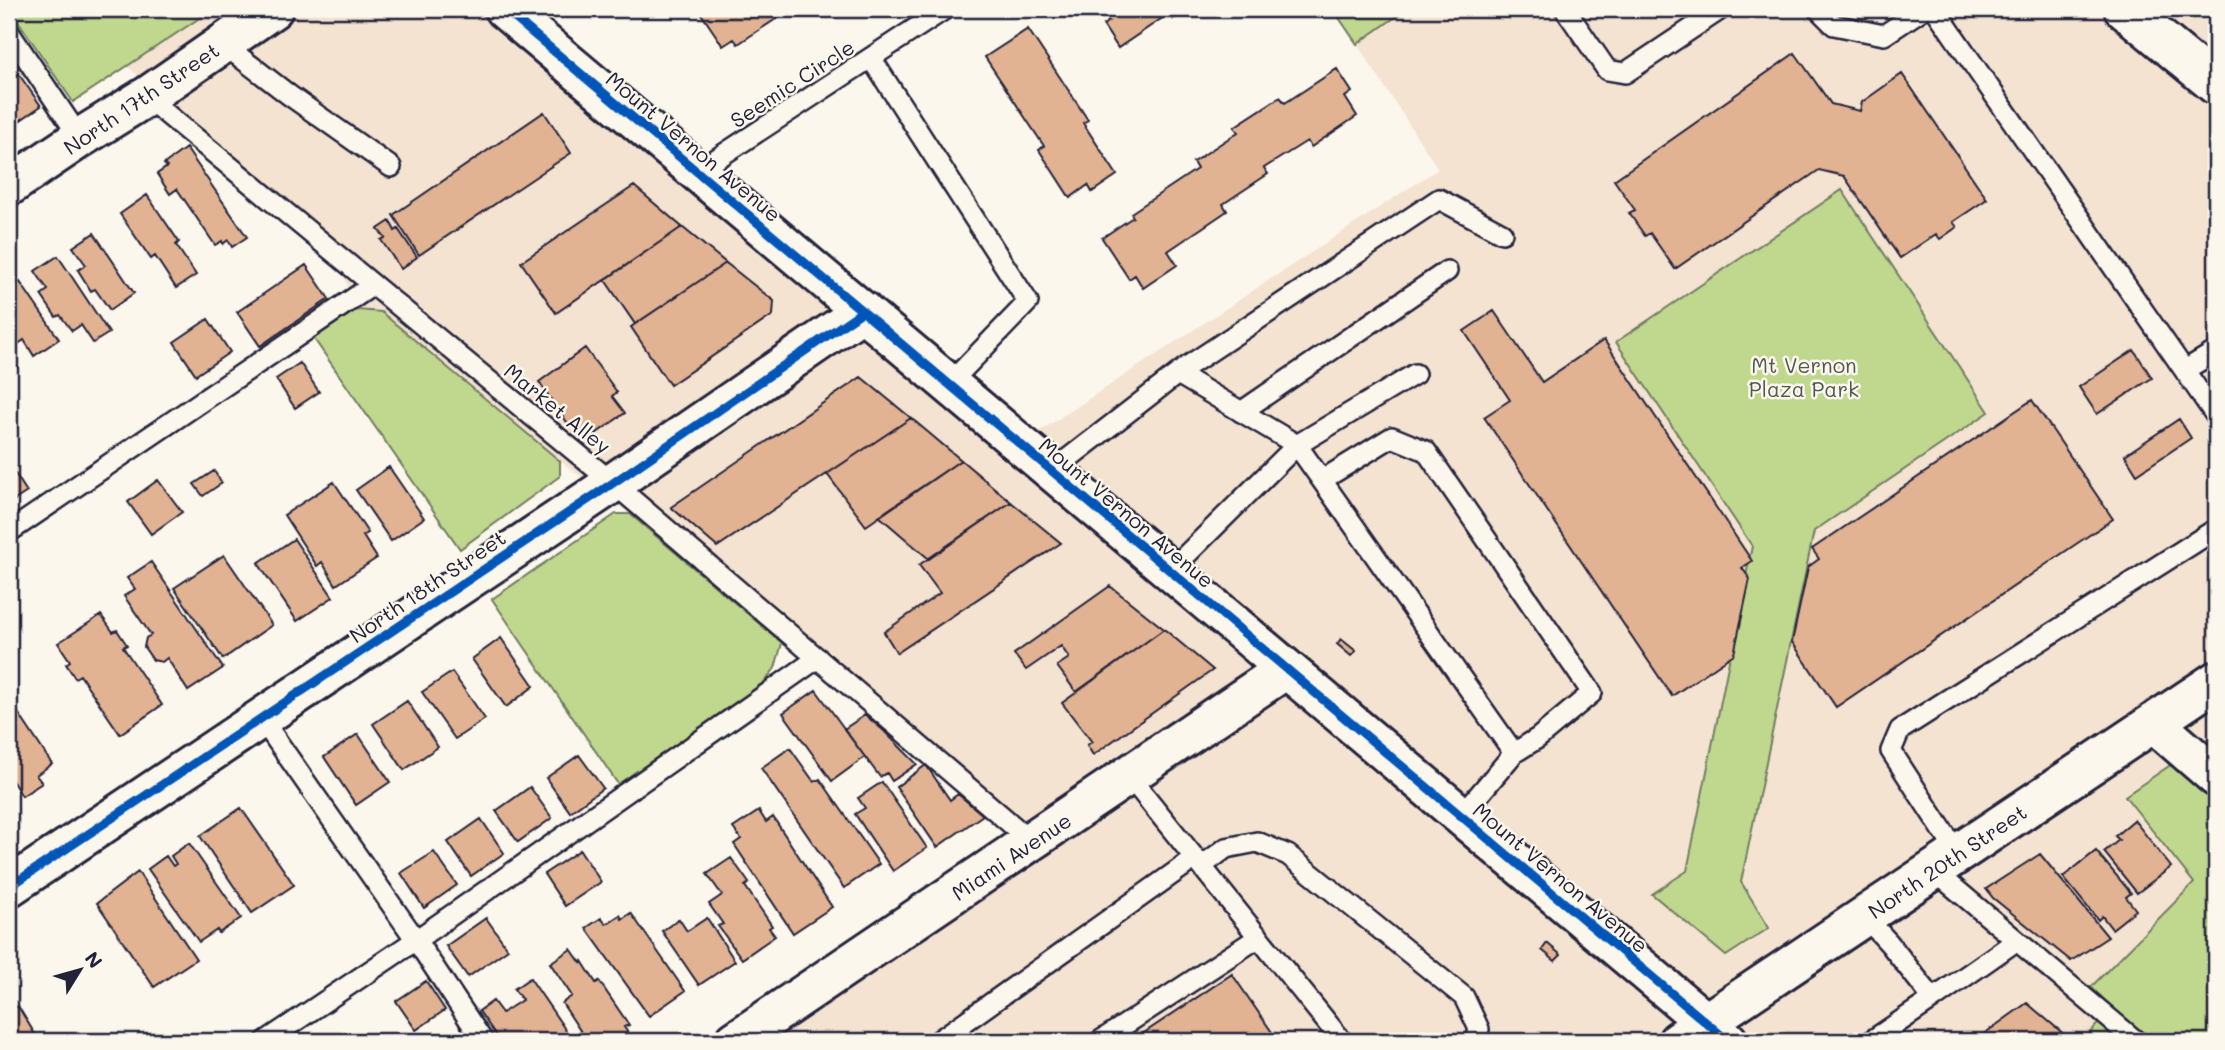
<svg xmlns="http://www.w3.org/2000/svg" width="2225" height="1050" font-family="Mali,sans-serif">
<style>
.built{fill:#f4e3d1}
.green{fill:#c0d88e;stroke:#717d64;stroke-width:2}
.building{fill:#e2b393;stroke:#22223b;stroke-width:2}
.lines{fill:none;stroke-linecap:round;stroke-linejoin:round}
.lane-casing{stroke:#22223b;stroke-width:24}
.street-casing{stroke:#22223b;stroke-width:44}
.secondary-casing{stroke:#22223b;stroke-width:44}
.lane{stroke:#fbf7ec;stroke-width:19}
.street{stroke:#fbf7ec;stroke-width:38}
.secondary{stroke:#fbf7ec;stroke-width:38}
.cycleway-casing{stroke:#fbf7ec;stroke-width:13}
.cycleway{stroke:#0057b8;stroke-width:9}
.labels{text-anchor:middle;dominant-baseline:central;stroke-width:5;stroke-linejoin:round;paint-order:stroke}
.street-label{font-size:21px;fill:#22223b;stroke:#fbf7ec}
.park-label{font-size:21px;fill:#515954;stroke:#fbf7ec}
</style>
<rect width="100%" height="100%" fill="#fbf7ec"/>
<filter id="ink" filterUnits="userSpaceOnUse"><feTurbulence type="fractalNoise" baseFrequency=".0143" numOctaves="2"/><feDisplacementMap in="SourceGraphic" scale="14" xChannelSelector="R" yChannelSelector="G"/><feConvolveMatrix kernelMatrix="1 2 1 2 8 2 1 2 1" color-interpolation-filters="sRGB"/></filter>
<g filter="url(#ink)">
<!-- built -->
<path class="built" d="M213,9H515L1025,441L1438,169L1357,44L1407,9H2210L2216,14V802L2172,764L2126,796L2194,883L2091,987L2112,1006L2083,1041H742L1043,843L782,643L630,514L560,461L381,312L357,310L330,241L127,66Z"/>
<!-- green -->
<path class="green" d="M10,9H213L73,102Z
M1333,9H1407L1357,44Z
M1842,190L1989,412L1814,531L1741,882L1769,928L1726,956L1652,894L1687,871L1752,546L1616,342Z
M357,310L381,312L560,461V476L460,549L312,336Z
M616,514H630L782,643L775,668L761,687L618,784L492,599Z
M2172,764L2216,802V1041H2083L2112,1007L2091,987L2194,883L2125,796Z"/>
<!-- building -->
<path class="building" d="M698,9H774L779,17L738,44L734,39L723,46Z
M1101,9H1188L1173,19L1170,13L1118,48L1103,25L1109,21Z
M1028,29L1088,120L1083,123L1117,175L1092,192L1088,185L1070,198L1039,150L1044,146L985,57Z
M1795,53L1831,104L1860,111L1862,102L1902,74L1987,199L1953,222L1957,227L1940,239L1936,234L1900,258L1844,176L1819,170L1675,269L1650,233L1645,236L1629,213L1635,210L1614,180Z
M9,60L41,106L9,128Z
M1337,69L1352,92L1345,97L1357,116L1311,147L1307,141L1264,168L1268,174L1223,204L1227,211L1168,251L1177,265L1143,288L1135,275L1129,279L1102,238L1133,217L1131,213L1197,169L1193,162L1238,132L1234,127L1280,97L1285,103Z
M544,112L571,153L419,255L393,215Z
M186,148L247,237L232,247L228,240L223,244L222,241L215,245L177,189L170,194L157,174L167,167L164,164Z
M634,186L682,227L556,313L521,262Z
M147,195L179,242L176,245L196,275L176,288L155,256L151,259L120,214Z
M390,221L395,231L398,229L417,257L401,269L381,240L385,238L378,229Z
M682,227L726,263L635,324L605,280Z
M94,233L134,293L110,310L95,289L91,291L78,270L86,265L73,247Z
M58,256L109,333L93,343L81,325L72,331L60,315L56,317L41,295L48,290L35,271Z
M726,263L774,301L773,315L670,385L631,327Z
M306,265L329,299L260,346L237,312Z
M20,282L59,339L34,356L24,340L18,344L9,329V290Z
M1494,311L1542,382L1604,340L1752,561L1742,568L1750,579L1734,654L1672,696L1484,417L1510,400L1464,331Z
M208,319L230,352L196,375L174,342Z
M585,348L617,392L612,396L625,413L587,440L574,421L569,425L539,382Z
M2134,350L2152,378L2097,414L2079,387Z
M9,352L18,367L9,373Z
M300,363L319,392L295,408L276,379Z
M861,377L911,418L717,547L671,507Z
M2032,400L2113,519L1836,707L1792,642L1808,567L1819,559L1812,549Z
M911,418L961,460L866,526L827,474Z
M2179,419L2191,438L2137,474L2125,455Z
M961,460L1011,502L929,559L879,516Z
M9,464L27,492L9,504Z
M389,467L424,518L391,541L356,490Z
M214,471L222,483L203,496L194,484Z
M158,480L182,512L151,534L128,502Z
M334,482L368,533L363,536L377,558L336,585L322,562L317,566L284,515Z
M1011,502L1061,543L897,653L884,632L940,593L919,565Z
M294,539L333,597L297,621L258,563Z
M224,555L272,625L223,659L174,588Z
M151,562L223,668L188,691L167,658L162,662L153,660L144,647L146,638L151,635L124,596L135,589L127,578Z
M1110,586L1164,629L1076,692L1057,666L1069,658L1061,646L1026,670L1014,654Z
M101,615L113,632L117,630L127,645L123,647L162,705L120,734L80,675L75,678L66,664L70,661L58,643Z
M1164,629L1213,670L1093,755L1087,745L1092,742L1062,703Z
M501,638L534,686L506,707L472,659Z
M1341,639L1356,651L1351,656L1337,644Z
M452,672L485,719L455,739L422,692Z
M816,690L865,757L832,781L783,713Z
M407,701L438,747L404,770L373,724Z
M17,711L52,764L36,775L42,783L22,796L9,776V717Z
M865,715L883,730L917,764L892,781L887,773L880,777L844,729Z
M358,734L390,782L356,805L324,757Z
M790,748L814,782L820,779L879,864L844,888L761,768Z
M579,755L603,788L570,812L546,778Z
M926,765L950,800L958,794L983,815L937,847L896,787Z
M882,782L927,848L893,871L855,814L865,808L858,798Z
M530,787L552,818L518,842L496,811Z
M241,808L294,885L252,913L200,836Z
M759,811L766,822L773,817L832,907L793,933L734,844L741,839L733,828Z
M481,819L504,853L471,876L448,842Z
M2134,820L2171,867L2137,893L2104,852L2119,840L2115,836Z
M189,843L241,918L219,933L217,930L199,942L148,869L166,856L173,866L176,864L171,856Z
M580,850L601,882L565,906L544,874Z
M2096,851L2131,893L2126,897L2136,910L2112,929L2102,916L2098,920L2063,877Z
M434,852L457,885L424,908L401,873Z
M2040,854L2108,937L2071,961L1993,898L1986,889Z
M731,858L749,883L745,886L772,926L769,928L775,936L742,959L718,926L723,924L709,904L722,895L707,874Z
M138,872L196,959L154,987L97,903Z
M631,913L685,991L649,1016L586,928L601,918L606,924L620,915L622,919Z
M486,918L508,949L468,977L446,946Z
M707,918L735,961L699,985L662,931L679,919L687,931Z
M1547,943L1561,955L1555,961L1542,950Z
M571,949L581,963L582,961L596,983L599,981L629,1025L624,1027L630,1036L622,1041H587L562,1003L572,996L550,963Z
M1232,974L1278,1041H1132Z
M530,978L573,1041H500L479,1011L493,1001L502,1013L522,1000L514,989Z
M426,981L445,1010L416,1030L396,1001Z
M9,1003L13,1009L18,1006L39,1041H9Z
M2027,1003L2072,1041H1974Z"/>
<g class="lines">
<defs>
<path id="lane" d="M1565,9L1607,70L1625,73L1721,9
M1818,9L1834,25L1884,35L1923,9
M1935,9L2216,416
M9,32L80,138
M223,44L289,95L391,167
M871,58L1028,302L949,384
M146,97L613,483L1032,842
M698,171L945,9
M2185,370L2216,351
M1178,374L1297,445L1415,374
M1241,412L1447,271
M1052,471L1185,368L1439,199L1502,233
M1322,480L1392,437L1426,451L1592,693L1538,738L1514,753
M9,532L373,285
M1170,571L1297,445L1514,753L1461,816
M261,718L416,940L483,1041
M1129,776L1342,1041
M1958,854L1891,751L1900,730L2216,529
M1202,866L1226,848L1257,842L1288,855L1464,997L1479,1029L1476,1041
M1933,870L2136,1041
M1864,916L1889,943L1933,999L1871,1041
M1933,999L2016,941
M266,1041L416,940L818,658
M938,1041L1195,858
M1100,1041L1259,937"/>
<path id="street" d="M2124,9L2216,85
M9,186L80,138L146,97L273,9
M2154,723L2216,777
M9,887L613,483L863,311
M735,1041L1286,669
M1678,1041L2216,681"/>
<path id="secondary" d="M504,9L1728,1041"/>
</defs>
<!-- lane casing -->
<use href="#lane" class="lane-casing"/>
<!-- street casing -->
<use href="#street" class="street-casing"/>
<!-- secondary casing -->
<use href="#secondary" class="secondary-casing"/>
<!-- lane -->
<use href="#lane" class="lane"/>
<!-- street -->
<use href="#street" class="street"/>
<!-- secondary -->
<use href="#secondary" class="secondary"/>
<defs>
<path id="cycleway" d="M504,9L1728,1041
M9,887L613,483L863,311"/>
</defs>
<!-- cycleway casing -->
<use href="#cycleway" class="cycleway-casing"/>
<!-- cycleway -->
<use href="#cycleway" class="cycleway"/>
</g>
</g>
<g class="labels">
<!-- street labels -->
<g class="street-label">
<text transform="translate(792 83) rotate(-33)">Seemic Circle</text>
<text transform="translate(141 98) rotate(-34)">North 17th Street</text>
<text transform="translate(694 146) rotate(40)">Mount Vernon Avenue</text>
<text transform="translate(558 408) rotate(39)">Market Alley</text>
<text transform="translate(1127 512) rotate(40)">Mount Vernon Avenue</text>
<text transform="translate(427 586) rotate(-34)">North 18th Street</text>
<text transform="translate(1011 856) rotate(-34)">Miami Avenue</text>
<text transform="translate(1947 861) rotate(-34)">North 20th Street</text>
<text transform="translate(1561 877) rotate(40)">Mount Vernon Avenue</text>
</g>
<!-- park labels -->
<g class="park-label">
<text x="1804" y="364">Mt Vernon<tspan x="1804" dy="24">Plaza Park</tspan></text>
</g>
</g>
<!-- margin -->
<rect width="2225" height="1050" fill="none" stroke="#fbf7ec" stroke-width="35"/>
<rect x="18" y="18" width="2190" height="1015" fill="none" stroke="#22223b" stroke-width="2.5" filter="url(#ink)"/>
<!-- north arrow -->
<g transform="translate(80 970) rotate(53)" stroke="#fbf7ec" stroke-width="5" paint-order="stroke">
<path d="M0-5L12 26L0 18L-12 26Z" fill="#22223b"/>
<text y="-10" font-size="19" font-weight="bold" text-anchor="middle" fill="#22223b">N</text>
</g>
</svg>
